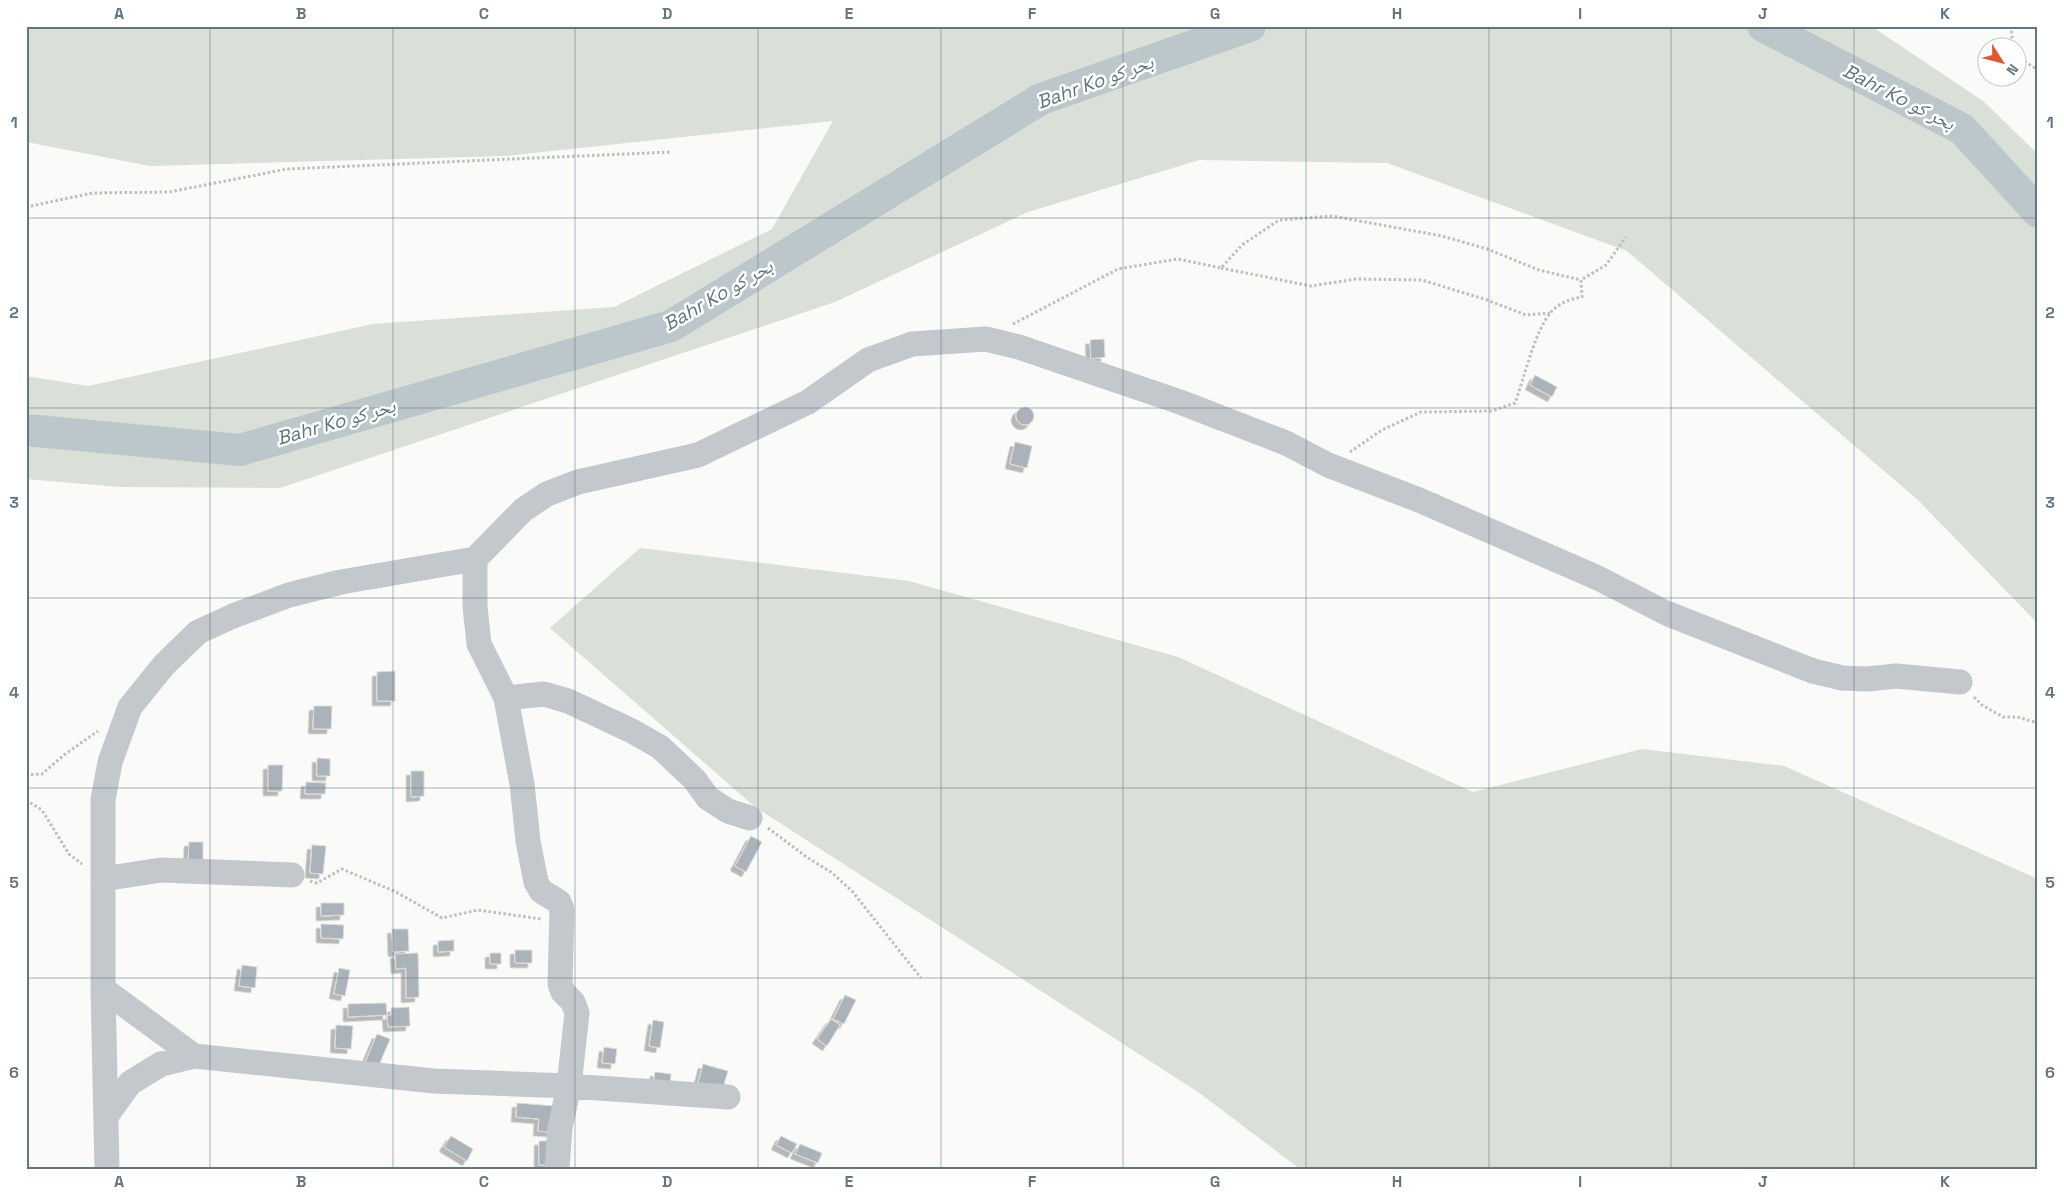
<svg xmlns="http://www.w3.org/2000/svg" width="2064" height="1195" font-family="'Space Grotesk','Noto Naskh Arabic',sans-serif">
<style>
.green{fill:#dadfd7}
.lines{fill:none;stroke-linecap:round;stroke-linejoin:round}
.river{stroke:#bbc7cb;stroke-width:32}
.building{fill:#aab3b9;stroke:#dcdcda;filter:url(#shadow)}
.path{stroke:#bbbfc2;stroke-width:3;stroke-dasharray:2.5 2.5;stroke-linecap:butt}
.minor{stroke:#c3c8cc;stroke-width:25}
.grid{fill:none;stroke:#657683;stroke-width:1;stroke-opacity:0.55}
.labels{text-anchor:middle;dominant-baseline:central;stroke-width:5;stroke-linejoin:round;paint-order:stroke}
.water-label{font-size:19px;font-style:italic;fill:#60757c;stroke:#fff}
.neatline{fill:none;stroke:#657683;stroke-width:2}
.grid-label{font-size:16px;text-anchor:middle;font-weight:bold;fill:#657683}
</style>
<defs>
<filter id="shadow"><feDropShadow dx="-4.5" dy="4.5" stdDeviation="0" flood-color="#0004"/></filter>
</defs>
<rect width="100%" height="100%" fill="#fafaf8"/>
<!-- green -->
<path class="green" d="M26,26H1871L1983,101L2038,154V624L1918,500L1627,251L1387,163L1199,160L1028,212L835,302L280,488L120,487L26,479V376L88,386L373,324L614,307L772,229L833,121L505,156L150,166L26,142Z
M640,548L909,581L1178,657L1473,792L1642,749L1784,766L2038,879V1169H1300L1198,1092L755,807L550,628Z"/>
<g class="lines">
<!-- river -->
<path class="river" d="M1763,26L1962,129L2038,212
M26,430L240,450L671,326L1041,99L1250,26"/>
</g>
<!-- building -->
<path class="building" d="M1104,339L1105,357L1091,359L1090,340Z
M1535,375L1557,387L1552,397L1530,385Z
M1016 416a9 9 0 1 1 18 0a9 9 0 1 1-18 0Z
M1015,442L1032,446L1027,468L1010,464Z
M395,671V701H377V672Z
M314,706H332L331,729H313Z
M317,758L330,759V776H317Z
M268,765H283L282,791H268Z
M411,771H424V796L411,797Z
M306,782L326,783L325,794H305Z
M751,836L762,842L746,872L735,866Z
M189,842H203V867H188Z
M312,845L326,846L323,874L310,873Z
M321,903H344V915L321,916Z
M321,924L344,925L343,939L321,938Z
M392,929H408L409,951L393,952Z
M454,940V951L438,952V941Z
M515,950H532V963H515Z
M418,953L419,997L406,998V968L396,969L395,954Z
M490,953H501V964H490Z
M242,965L257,967L255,988L239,986Z
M339,968L350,970L345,996L334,994Z
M845,995L856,1000L844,1024L833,1019Z
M386,1003L387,1015L348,1017V1004Z
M409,1007L410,1026L388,1027L387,1016L391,1015V1008Z
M831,1019L840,1025L827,1046L817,1039Z
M653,1020L664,1022L660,1048L649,1046Z
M336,1025L353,1026L351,1049L335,1048Z
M377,1034L390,1039L377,1070L364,1065Z
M604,1047L617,1049L615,1064L602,1063Z
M703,1064L728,1071L721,1094L697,1087Z
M655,1072L671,1074L670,1089L653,1087Z
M517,1103L554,1106L552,1132L538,1131L539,1119L516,1117Z
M451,1136L473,1149L467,1161L444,1147Z
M781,1136L797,1144L792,1153L776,1145Z
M539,1141H552L551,1165H539Z
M800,1144L822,1153L818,1163L795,1154Z"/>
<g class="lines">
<!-- path -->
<path class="path" d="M2011,26L2013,48
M2016,56L2038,70
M26,207L93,193L169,192L287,169L670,152
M1221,268L1311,286L1356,279L1422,280L1487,300L1526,315L1550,313
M1013,324L1118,269L1177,259L1221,268L1242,245L1279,220L1332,216L1442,236L1487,249L1539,270L1581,280
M1350,452L1382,430L1421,412L1492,411L1515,403C1524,379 1535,330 1551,312C1559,303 1570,299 1582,297L1581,280L1606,265L1626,237
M1974,697L1982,705L2003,717H2017L2038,723
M26,775L42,774L64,755L98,731
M26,800L42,810L69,854L82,864
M768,828L808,858L831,872L852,891L921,978
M310,881L317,883L342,869L396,892L442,918L478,910L541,919"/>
<!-- minor -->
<path class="minor" d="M475,559V607L479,644L506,698L522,784L528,841L536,882L541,891L559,902L562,910L560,984L563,992L573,1002L577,1013L569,1086L560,1128L557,1169
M506,698L544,694L568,701L632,731L660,747L694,779L708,798L728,811L750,818
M103,879L161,870L292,875
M103,989L194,1056
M107,1115L130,1083L161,1064L194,1056L434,1081L569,1086L728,1097
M107,1169L103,989V800L110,762L130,707L164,665L198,632L233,616L289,595L341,582L475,559L523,510L547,494L578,482L698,455L808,402L868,360L912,344L986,339L1019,347L1180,402L1286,443L1328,465L1419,500L1598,578L1666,613L1813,671L1842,678L1867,679L1896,676L1960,682"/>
</g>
<!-- grid -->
<path class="grid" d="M210,26V1169M393,26V1169M575,26V1169M758,26V1169M941,26V1169M1123,26V1169M1306,26V1169M1489,26V1169M1671,26V1169M1854,26V1169M26,218H2038M26,408H2038M26,598H2038M26,788H2038M26,978H2038"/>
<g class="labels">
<!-- water labels -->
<g class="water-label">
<text transform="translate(1095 82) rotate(-20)">Bahr Ko بحر كو</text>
<text transform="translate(1899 97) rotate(27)">Bahr Ko بحر كو</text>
<text transform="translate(718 295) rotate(-30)">Bahr Ko بحر كو</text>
<text transform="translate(336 422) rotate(-16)">Bahr Ko بحر كو</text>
</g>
</g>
<!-- border -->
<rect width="2064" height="1195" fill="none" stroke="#ffffff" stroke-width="55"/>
<!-- north arrow -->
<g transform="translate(2002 62) rotate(126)"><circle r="24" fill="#ffffff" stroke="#c1c8cd"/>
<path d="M0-4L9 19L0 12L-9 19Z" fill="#e4572e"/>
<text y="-8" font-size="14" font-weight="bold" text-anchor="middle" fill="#657683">N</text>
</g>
<rect x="28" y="28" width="2008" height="1140" class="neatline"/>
<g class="grid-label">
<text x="119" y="19">A</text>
<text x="301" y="19">B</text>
<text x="484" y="19">C</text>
<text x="667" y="19">D</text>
<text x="849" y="19">E</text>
<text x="1032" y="19">F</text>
<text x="1215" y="19">G</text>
<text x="1397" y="19">H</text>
<text x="1580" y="19">I</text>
<text x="1763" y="19">J</text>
<text x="1945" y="19">K</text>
<text x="14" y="128">1</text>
<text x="2050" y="128">1</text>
<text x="14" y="318">2</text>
<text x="2050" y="318">2</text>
<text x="14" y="508">3</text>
<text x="2050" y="508">3</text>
<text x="14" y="698">4</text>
<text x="2050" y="698">4</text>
<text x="14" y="888">5</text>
<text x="2050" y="888">5</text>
<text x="14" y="1078">6</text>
<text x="2050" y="1078">6</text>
<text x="119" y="1187">A</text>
<text x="301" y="1187">B</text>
<text x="484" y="1187">C</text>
<text x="667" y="1187">D</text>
<text x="849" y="1187">E</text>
<text x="1032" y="1187">F</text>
<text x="1215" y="1187">G</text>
<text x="1397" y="1187">H</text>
<text x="1580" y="1187">I</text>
<text x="1763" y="1187">J</text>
<text x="1945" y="1187">K</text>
</g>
</svg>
